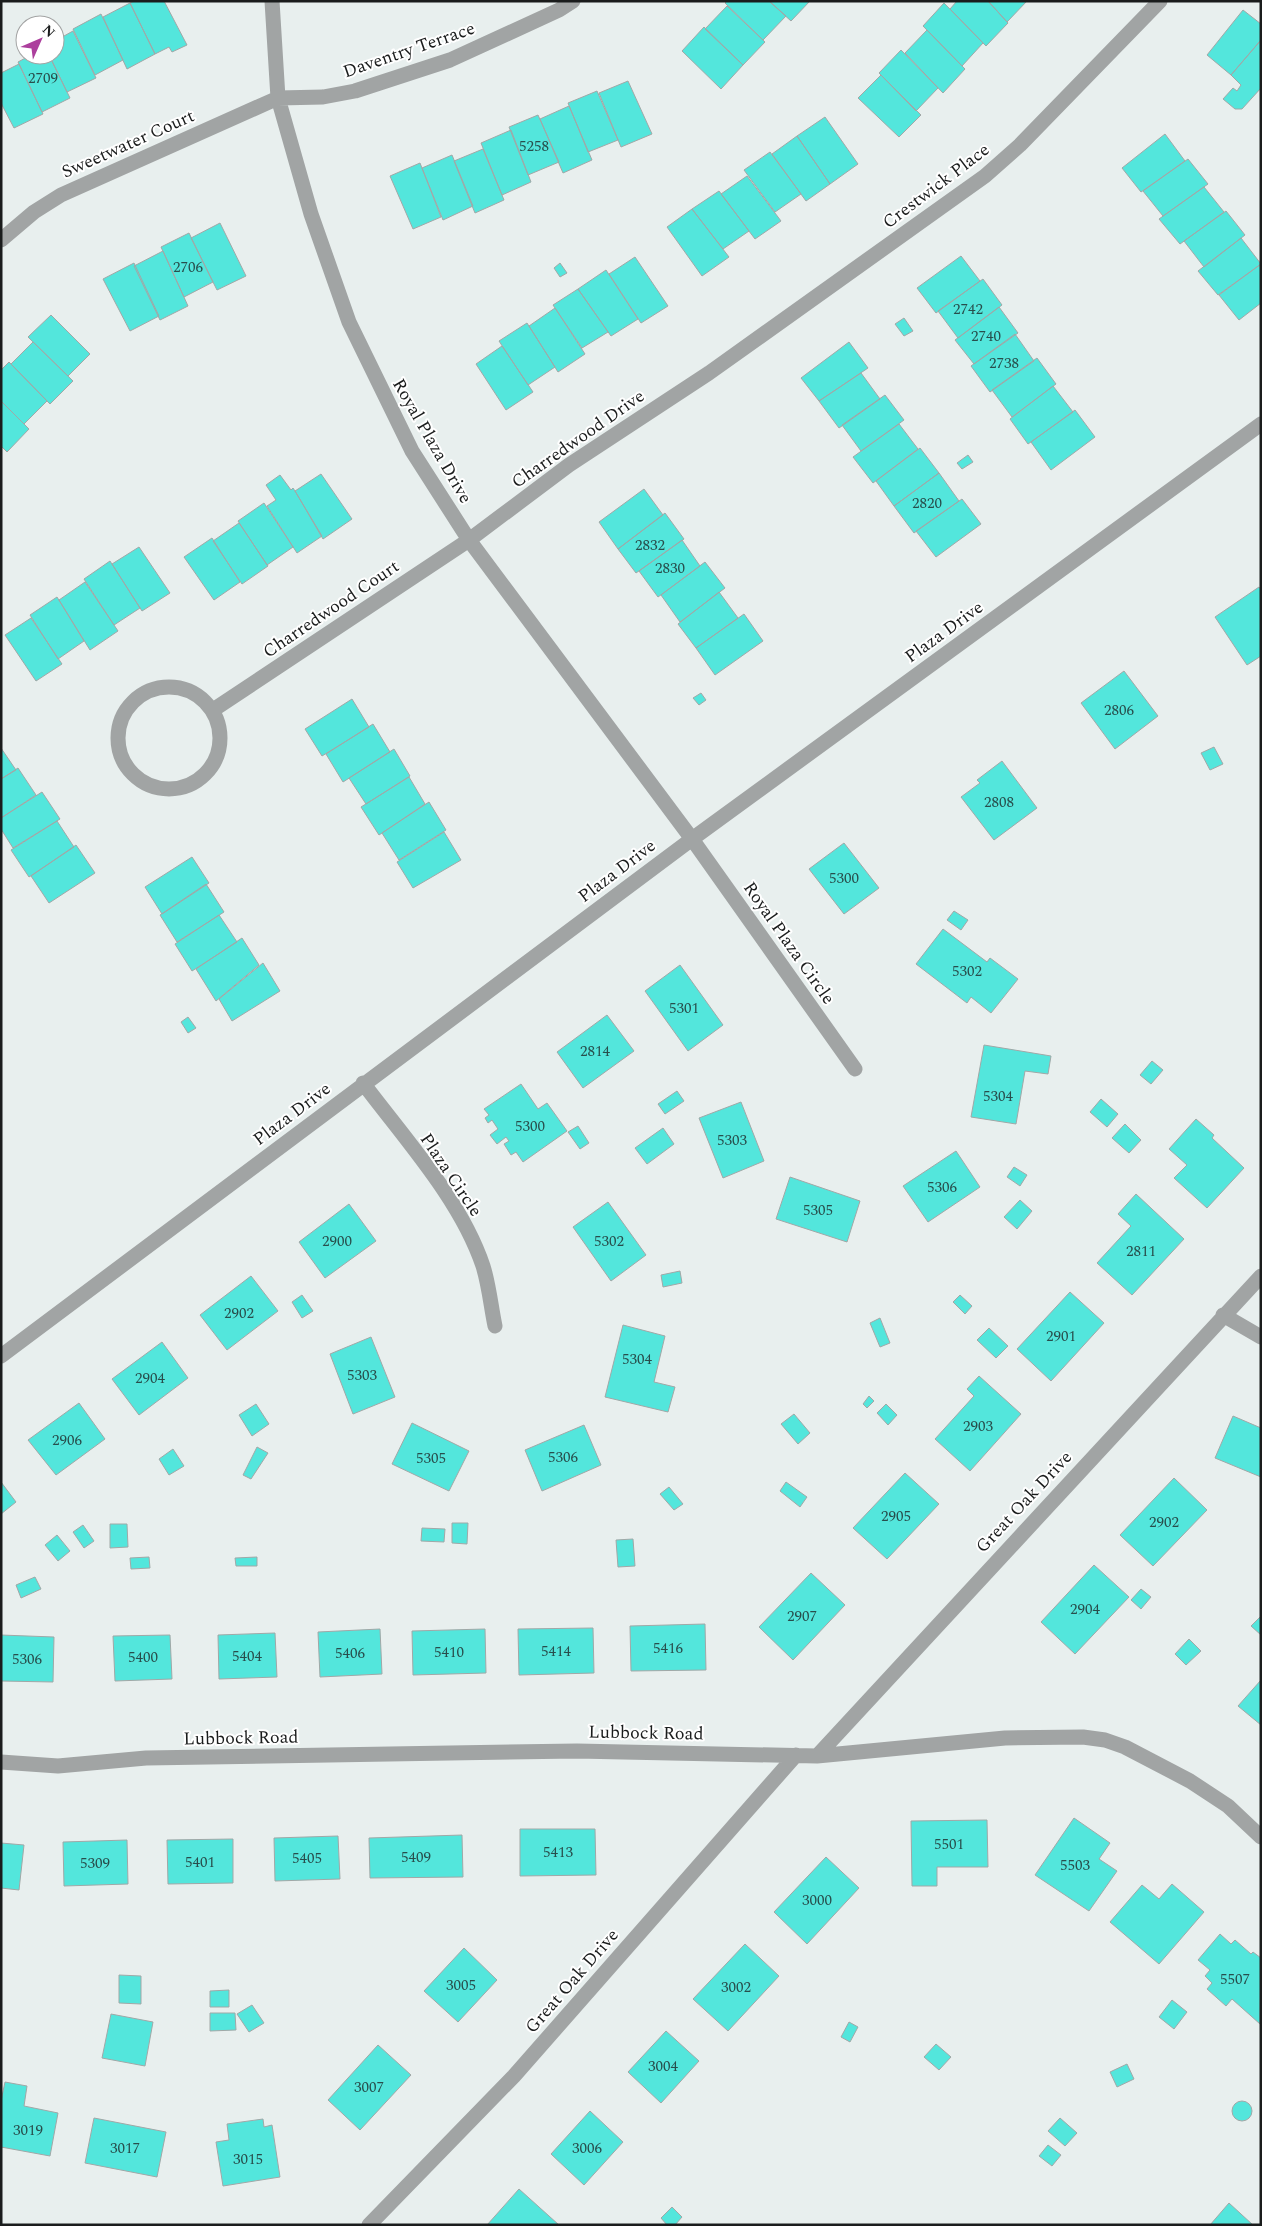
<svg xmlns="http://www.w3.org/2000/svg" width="1262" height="2226" font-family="Spectral,serif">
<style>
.building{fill:#53e6dc;stroke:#a1a8a7}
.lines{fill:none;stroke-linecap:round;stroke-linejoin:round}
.minor{stroke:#a1a4a4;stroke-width:15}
.labels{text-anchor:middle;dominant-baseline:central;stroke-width:4;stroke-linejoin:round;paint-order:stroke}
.number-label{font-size:15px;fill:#284e4c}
.street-label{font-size:18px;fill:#1a1c1c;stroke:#fff}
</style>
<rect width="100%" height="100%" fill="#e8efee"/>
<!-- building -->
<path class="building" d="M134,1H164L187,45L172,52L169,47L155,54L130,3Z
M727,1H769L786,16L763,40L725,3Z
M769,1H810L791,21Z
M957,1H988L1008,23L986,46L950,9Z
M988,1H1027L1007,22Z
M130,3L155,54L127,69L103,17Z
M944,3L983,43L962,66L923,26Z
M727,6L765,42L743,65L705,29Z
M1243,10L1261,24V40L1231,75L1207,55Z
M101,14L123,60L95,75L73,29Z
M704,27L743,65L721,89L682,51Z
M927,30L965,69L943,93L905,53Z
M73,31L96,78L67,92L49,55H55V41Z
M1261,40V88L1242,109H1235L1223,99L1233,88L1237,91L1241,85L1231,75Z
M901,50L938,88L916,111L879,73Z
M31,55H49L70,98L42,112L18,62Z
M19,64L43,114L14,128L1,103V73Z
M881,75L921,115L899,137L858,98Z
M628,81L652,134L621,147L599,93Z
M597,91L618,140L588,152L568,103Z
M569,106L592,160L563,173L540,119Z
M538,115L559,162L528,175L509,127Z
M825,117L858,164L830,184L797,136Z
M511,130L531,182L502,195L481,143Z
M1165,134L1185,161L1141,192L1122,168Z
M797,136L830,184L806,201L772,154Z
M483,149L504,200L475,213L454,161Z
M770,152L801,194L775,212L744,170Z
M452,155L473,206L443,220L422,168Z
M1188,159L1208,184L1163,216L1143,191Z
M420,163L441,217L413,229L390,176Z
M747,176L781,221L755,239L721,194Z
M1204,187L1224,212L1180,244L1159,219Z
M719,191L749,231L723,249L692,209Z
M692,209L729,257L702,276L667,227Z
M1226,211L1245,235L1204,267L1184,241Z
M220,223L246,276L217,290L191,238Z
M189,233L213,282L184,297L161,247Z
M1241,238L1261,264L1218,295L1198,271Z
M163,251L188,306L160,320L134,266Z
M961,256L980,281L936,313L917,288Z
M635,257L668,306L641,323L609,274Z
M134,263L159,316L130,331L103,279Z
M560,263L567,273L560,277L554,268Z
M1261,264V303L1239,320L1219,295Z
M606,270L638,319L611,336L578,289Z
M983,279L1002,305L958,338L938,311Z
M578,289L608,332L582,348L553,305Z
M999,307L1018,333L974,364L955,340Z
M555,308L585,354L558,372L529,326Z
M51,315L90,354L68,376L28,337Z
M904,318L913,331L904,336L895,324Z
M527,323L555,367L528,385L499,341Z
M1015,334L1034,361L990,392L971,366Z
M33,342L73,381L50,404L11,364Z
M849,342L868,368L819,401L801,378Z
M502,346L533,392L506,410L476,364Z
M1037,358L1056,384L1012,417L992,390Z
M9,362L47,401L24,424L1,401V370Z
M861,373L880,399L839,428L819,401Z
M1053,386L1073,412L1028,444L1010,419Z
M885,395L904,420L861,451L842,425Z
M1,401L29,429L7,452L1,446Z
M1075,410L1095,437L1051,470L1031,442Z
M899,424L918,449L873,483L853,457Z
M920,448L939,473L894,506L876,481Z
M968,455L973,462L962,469L957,463Z
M939,473L959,501L914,533L894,506Z
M321,474L352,519L323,539L295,491Z
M280,475L291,490L293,488L295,491L322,536L297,553L267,506L276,500L266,485Z
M644,489L663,515L618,549L599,522Z
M962,499L981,524L936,557L916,531Z
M264,503L293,547L267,565L238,521Z
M665,513L684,539L636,573L618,549Z
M239,523L268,566L242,584L213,541Z
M212,538L240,582L214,600L184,557Z
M682,540L700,566L658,597L639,571Z
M139,547L170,593L142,611L112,564Z
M110,561L140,608L114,625L84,579Z
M705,562L725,588L680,622L661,595Z
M85,582L118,631L90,650L59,600Z
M1259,587L1261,590V656L1247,665L1215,617Z
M719,592L738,618L696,648L678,624Z
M57,597L84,641L58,659L30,615Z
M744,614L763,641L715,675L696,648Z
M31,618L62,664L36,681L5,635Z
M1124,671L1158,716L1115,749L1081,703Z
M701,693L706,700L699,705L693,698Z
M352,699L369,727L322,756L305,729Z
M373,724L390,752L343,782L326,754Z
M1214,747L1223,764L1210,770L1201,753Z
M1,748L16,770L1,779Z
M394,749L410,776L366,804L349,778Z
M1002,761L1037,808L994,840L961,797L980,783L977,780Z
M18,768L36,795L1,818V779Z
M409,777L425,804L379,835L361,807Z
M42,792L60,819L13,848L1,829V818Z
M429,802L446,830L399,860L382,833Z
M57,821L74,847L29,877L11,850Z
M444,832L461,860L413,888L397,862Z
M844,843L879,888L844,914L809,869Z
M76,845L95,873L49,903L31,876Z
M192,857L209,883L162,914L145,887Z
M206,884L224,912L177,942L160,915Z
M954,911L968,920L961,930L947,920Z
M219,915L237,942L192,971L175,944Z
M943,929L987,962L990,958L1018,979L991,1013L971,997L967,1003L916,964Z
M242,938L259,965L216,1001L196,969Z
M263,963L280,991L232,1021L219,999Z
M680,965L723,1025L688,1051L645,991Z
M607,1015L634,1051L583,1088L557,1052Z
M188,1017L196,1028L188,1033L181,1022Z
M984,1045L1051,1056L1048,1074L1025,1071L1016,1124L971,1117Z
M1152,1061L1163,1070L1151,1084L1140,1075Z
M521,1084L538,1109L547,1103L567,1131L523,1162L516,1152L511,1155L504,1144L509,1141L506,1137L497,1144L490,1135L498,1129L492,1120L488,1123L485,1118L489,1115L484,1109Z
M677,1091L684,1101L665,1114L658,1104Z
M1101,1099L1118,1114L1107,1127L1090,1112Z
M741,1102L764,1161L723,1178L699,1118Z
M1196,1119L1214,1135L1212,1138L1244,1168L1207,1208L1174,1178L1187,1165L1169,1149Z
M1125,1124L1141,1140L1129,1153L1112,1138Z
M578,1126L589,1143L580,1149L568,1132Z
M663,1128L674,1144L647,1164L635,1148Z
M956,1151L980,1187L928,1222L903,1186Z
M1014,1167L1027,1175L1020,1186L1007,1177Z
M790,1177L860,1201L847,1242L776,1219Z
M1136,1194L1184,1239L1132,1295L1097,1263L1131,1226L1118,1214Z
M1020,1200L1032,1211L1017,1229L1004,1217Z
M608,1202L646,1255L611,1281L573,1227Z
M349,1204L376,1241L325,1278L299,1242Z
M680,1271L682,1283L663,1287L661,1275Z
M251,1276L278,1311L227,1350L200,1315Z
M1070,1292L1104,1323L1051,1381L1017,1349Z
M302,1295L313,1311L302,1318L292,1302Z
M960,1295L972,1306L965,1314L953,1302Z
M880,1318L890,1343L880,1347L870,1323Z
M623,1325L665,1336L654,1382L675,1387L668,1412L605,1397Z
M989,1328L1008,1346L996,1358L977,1340Z
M371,1337L395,1397L353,1414L330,1354Z
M162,1342L188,1378L139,1415L112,1379Z
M979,1376L1021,1414L970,1471L935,1439L974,1396L967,1389Z
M869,1396L874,1401L867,1408L863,1404Z
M79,1403L105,1439L56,1475L28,1440Z
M256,1404L269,1424L252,1436L239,1415Z
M886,1404L897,1415L888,1425L877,1413Z
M794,1414L810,1433L798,1444L781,1424Z
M1233,1416L1261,1428V1477L1215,1458Z
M412,1423L469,1451L449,1491L392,1464Z
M584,1425L601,1465L542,1491L525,1450Z
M257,1447L268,1453L251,1479L243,1475Z
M173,1449L184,1466L169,1475L159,1459Z
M905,1473L939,1504L887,1559L853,1528Z
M1174,1478L1207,1510L1153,1566L1120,1535Z
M1,1482L16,1502L1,1514Z
M786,1482L807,1497L800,1507L780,1491Z
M669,1487L683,1504L674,1510L660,1494Z
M452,1523H468L467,1544L452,1543Z
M110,1524H127L128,1547L110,1548Z
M83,1525L94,1541L84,1548L73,1532Z
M422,1528L445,1529L444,1542L421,1541Z
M57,1535L70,1551L58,1561L45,1545Z
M633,1539L635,1566L618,1567L616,1540Z
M149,1557L150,1568L131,1569L130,1558Z
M257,1557V1566H236L235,1558Z
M1094,1565L1129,1597L1075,1654L1041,1622Z
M811,1573L845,1605L793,1660L759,1627Z
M35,1577L41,1589L21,1598L16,1585Z
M1141,1589L1151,1597L1141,1609L1131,1600Z
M1261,1616V1635L1251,1626Z
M705,1624L706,1670L631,1671L630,1626Z
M593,1628L594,1673L519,1675L518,1629Z
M380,1629L382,1674L320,1677L318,1632Z
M485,1629L486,1673L413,1675L412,1631Z
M275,1633L277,1677L219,1679L218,1635Z
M1,1635L54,1637L53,1682L1,1681Z
M170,1635L172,1679L115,1681L113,1636Z
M1189,1639L1201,1651L1186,1665L1175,1654Z
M1261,1680V1725L1238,1706Z
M1074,1818L1110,1843L1099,1859L1117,1871L1089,1911L1035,1875Z
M987,1820L988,1867H937V1886H912L911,1821Z
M520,1829H595L596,1875L520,1876Z
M462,1835L463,1877L370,1878L369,1838Z
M338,1836L340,1879L275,1881L274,1838Z
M233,1839V1883L168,1884L167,1840Z
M127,1840L128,1884L64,1886L63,1842Z
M1,1843L24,1845L19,1890L1,1888Z
M826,1857L859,1888L807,1944L774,1912Z
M1172,1884L1204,1912L1159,1964L1110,1922L1142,1885L1159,1899Z
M1220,1934L1231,1944L1235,1940L1251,1954L1253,1952L1261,1958L1260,2024L1232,1999L1226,2006L1207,1989L1212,1983L1205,1976L1210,1970L1198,1960Z
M745,1944L779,1976L728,2031L693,1999Z
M464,1948L497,1980L458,2022L424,1991Z
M119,1975L141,1976V2004L119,2003Z
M229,1990V2007H210V1991Z
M1172,2000L1187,2012L1174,2029L1159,2017Z
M252,2005L264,2023L249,2032L237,2014Z
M210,2013H235L236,2030L210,2031Z
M111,2014L153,2022L145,2066L102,2058Z
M849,2022L858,2027L850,2042L841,2037Z
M666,2031L699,2061L661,2103L628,2072Z
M936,2044L951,2057L939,2070L924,2057Z
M378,2045L411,2075L360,2130L328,2100Z
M1127,2064L1134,2079L1117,2087L1110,2072Z
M5,2082L27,2086L24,2106L58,2113L50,2156L1,2147V2101Z
M1232 2111a10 10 0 1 1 20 0a10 10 0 1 1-20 0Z
M590,2111L623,2142L584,2185L551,2154Z
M94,2118L166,2132L157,2177L85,2163Z
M1060,2118L1077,2133L1065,2146L1048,2131Z
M263,2119L264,2127L272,2125L280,2177L223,2186L216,2142L229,2140L227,2124Z
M1048,2145L1061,2155L1052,2166L1039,2156Z
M519,2189L559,2225H487Z
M1229,2203L1253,2225H1210Z
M672,2207L682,2217L675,2225H667L661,2218Z"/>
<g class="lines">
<!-- minor -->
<path class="minor" d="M272,1L278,98L311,214L349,322L412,451L469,540L692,839L855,1069
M1,240L34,212L61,195L278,98L323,97L355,91L450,60L559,10L573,1
M118 738a51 51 0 1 1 102 0a51 51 0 1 1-102 0Z
M213,710L469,540L569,465L709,373L985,176L1020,145L1160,1
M363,1083C405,1139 461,1200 483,1266C489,1285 491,1307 495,1326
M1223,1315L1261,1337
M1,1356L692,839L1261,424
M817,1756L1261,1276
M1,1762L58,1766L146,1758L577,1751L817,1756L1005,1738L1083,1737L1105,1740L1125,1747L1190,1781L1228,1806L1261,1837
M369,2225L514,2076L796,1755"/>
</g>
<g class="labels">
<!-- number labels -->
<g class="number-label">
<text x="43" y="78">2709</text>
<text x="534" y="146">5258</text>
<text x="188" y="267">2706</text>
<text x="968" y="309">2742</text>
<text x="986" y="336">2740</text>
<text x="1004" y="363">2738</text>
<text x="927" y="503">2820</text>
<text x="650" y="545">2832</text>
<text x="670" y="568">2830</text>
<text x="1119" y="710">2806</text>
<text x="999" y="802">2808</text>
<text x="844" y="878">5300</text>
<text x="967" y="971">5302</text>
<text x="684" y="1008">5301</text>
<text x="595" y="1051">2814</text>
<text x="998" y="1096">5304</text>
<text x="530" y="1126">5300</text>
<text x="732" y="1140">5303</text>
<text x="942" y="1187">5306</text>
<text x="818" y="1210">5305</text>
<text x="337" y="1241">2900</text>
<text x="609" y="1241">5302</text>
<text x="1141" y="1251">2811</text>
<text x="239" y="1313">2902</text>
<text x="1061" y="1336">2901</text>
<text x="637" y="1359">5304</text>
<text x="362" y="1375">5303</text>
<text x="150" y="1378">2904</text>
<text x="978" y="1426">2903</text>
<text x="67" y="1440">2906</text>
<text x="563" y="1457">5306</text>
<text x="431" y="1458">5305</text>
<text x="896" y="1516">2905</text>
<text x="1164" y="1522">2902</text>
<text x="1085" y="1609">2904</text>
<text x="802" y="1616">2907</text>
<text x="668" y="1648">5416</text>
<text x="556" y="1651">5414</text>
<text x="449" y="1652">5410</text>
<text x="350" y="1653">5406</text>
<text x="247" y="1656">5404</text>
<text x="143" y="1657">5400</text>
<text x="27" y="1659">5306</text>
<text x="949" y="1844">5501</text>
<text x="558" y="1852">5413</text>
<text x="416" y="1857">5409</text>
<text x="307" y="1858">5405</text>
<text x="200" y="1862">5401</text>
<text x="95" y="1863">5309</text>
<text x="1075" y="1865">5503</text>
<text x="817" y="1900">3000</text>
<text x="1235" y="1979">5507</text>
<text x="461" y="1985">3005</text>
<text x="736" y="1987">3002</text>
<text x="663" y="2066">3004</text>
<text x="369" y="2087">3007</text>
<text x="28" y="2130">3019</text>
<text x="125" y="2148">3017</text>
<text x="587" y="2148">3006</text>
<text x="248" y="2159">3015</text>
</g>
<!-- street labels -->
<g class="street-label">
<text transform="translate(409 50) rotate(-19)">Daventry Terrace</text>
<text transform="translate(128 144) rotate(-24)">Sweetwater Court</text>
<text transform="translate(936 186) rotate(-37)">Crestwick Place</text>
<text transform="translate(578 439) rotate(-35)">Charredwood Drive</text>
<text transform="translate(432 441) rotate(60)">Royal Plaza Drive</text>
<text transform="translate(331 609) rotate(-34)">Charredwood Court</text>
<text transform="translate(944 632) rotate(-36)">Plaza Drive</text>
<text transform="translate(617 871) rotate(-37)">Plaza Drive</text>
<text transform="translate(789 943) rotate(55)">Royal Plaza Circle</text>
<text transform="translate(292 1114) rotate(-37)">Plaza Drive</text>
<text transform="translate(451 1175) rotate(56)">Plaza Circle</text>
<text transform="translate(1024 1502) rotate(-47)">Great Oak Drive</text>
<text transform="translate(646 1733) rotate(1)">Lubbock Road</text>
<text transform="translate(241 1738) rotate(-1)">Lubbock Road</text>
<text transform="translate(572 1981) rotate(-49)">Great Oak Drive</text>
</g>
</g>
<!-- border -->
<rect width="1262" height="2226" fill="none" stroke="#1a1c1c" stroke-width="5"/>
<!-- north arrow -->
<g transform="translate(40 40) rotate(45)"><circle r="24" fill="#ffffff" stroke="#a3a4a4"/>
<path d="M0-4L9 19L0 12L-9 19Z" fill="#ac3f9d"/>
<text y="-8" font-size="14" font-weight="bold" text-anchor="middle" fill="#1a1c1c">N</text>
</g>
</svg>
